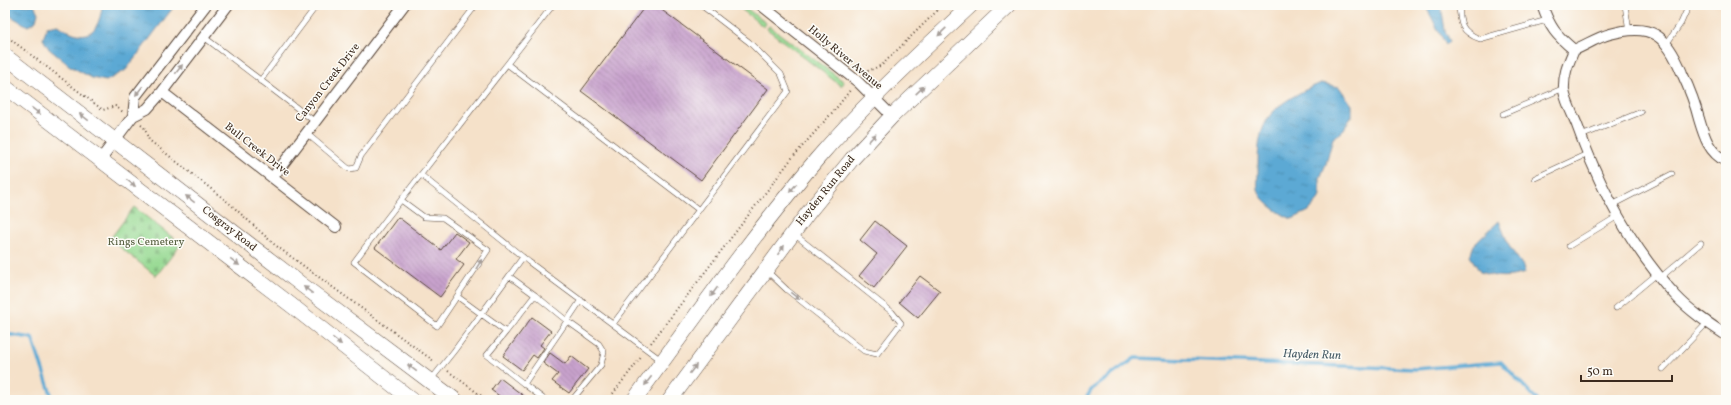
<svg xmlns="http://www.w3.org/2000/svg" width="1731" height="405" font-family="Vollkorn,serif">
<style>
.grass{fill:#95d991;stroke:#688258}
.cemetery{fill:url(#cemetery-stones);stroke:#688258}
.water{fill:url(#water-ripples);stroke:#4b6a79}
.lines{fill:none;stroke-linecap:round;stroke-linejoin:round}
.stream{stroke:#5ba9d4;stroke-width:3.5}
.building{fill:url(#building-back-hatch)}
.lane-casing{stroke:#574538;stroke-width:6}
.street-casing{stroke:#574538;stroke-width:12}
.secondary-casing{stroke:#574538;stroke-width:16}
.path{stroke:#574538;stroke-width:2;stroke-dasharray:1 3;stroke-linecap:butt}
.lane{stroke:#fff;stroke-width:5}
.street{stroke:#fff;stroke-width:10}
.secondary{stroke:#fff;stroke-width:15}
.oneway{fill:#a79f9a}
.labels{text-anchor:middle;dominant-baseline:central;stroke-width:3;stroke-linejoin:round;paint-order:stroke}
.street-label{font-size:11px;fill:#3b2a1e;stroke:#fdfcf7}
.park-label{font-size:11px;fill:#565f40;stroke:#fdfcf7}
.water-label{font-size:12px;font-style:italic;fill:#485d67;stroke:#fdfcf7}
</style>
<defs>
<pattern id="cemetery-stones" width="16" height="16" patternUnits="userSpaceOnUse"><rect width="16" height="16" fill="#95d991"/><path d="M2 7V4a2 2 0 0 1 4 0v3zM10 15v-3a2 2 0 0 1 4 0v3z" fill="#81ba7d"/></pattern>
<pattern id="water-ripples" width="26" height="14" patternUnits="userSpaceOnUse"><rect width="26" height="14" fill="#5ba9d4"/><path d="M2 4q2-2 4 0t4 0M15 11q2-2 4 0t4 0" fill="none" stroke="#4c8aab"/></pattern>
<pattern id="building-back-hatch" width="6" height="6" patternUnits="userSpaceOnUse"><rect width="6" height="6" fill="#c8a2cd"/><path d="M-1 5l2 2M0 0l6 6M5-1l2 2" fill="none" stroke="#a484a6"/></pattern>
</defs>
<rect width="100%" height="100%" fill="#fdfcf7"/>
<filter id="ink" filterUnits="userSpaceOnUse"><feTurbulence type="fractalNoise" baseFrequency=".025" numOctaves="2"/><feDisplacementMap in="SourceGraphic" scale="8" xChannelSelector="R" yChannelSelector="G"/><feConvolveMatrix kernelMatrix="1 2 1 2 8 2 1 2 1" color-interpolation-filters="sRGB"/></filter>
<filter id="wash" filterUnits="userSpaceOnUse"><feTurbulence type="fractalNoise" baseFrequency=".012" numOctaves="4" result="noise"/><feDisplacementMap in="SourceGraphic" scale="16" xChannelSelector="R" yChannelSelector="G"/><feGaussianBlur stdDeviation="0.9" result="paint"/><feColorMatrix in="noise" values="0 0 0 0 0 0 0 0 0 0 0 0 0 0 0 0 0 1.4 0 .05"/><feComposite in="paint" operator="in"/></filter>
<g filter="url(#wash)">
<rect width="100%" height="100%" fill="#f5e1c9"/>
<!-- grass -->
<path class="grass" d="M736,5H742L766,23L764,27Z
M769,26L843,81L844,83L841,86L767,29Z"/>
<!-- cemetery -->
<path class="cemetery" d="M134,207L181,244L156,276L110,239Z"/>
<!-- water -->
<path class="water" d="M5,5H34L38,13L36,21L28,26L5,13Z
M104,5H175L126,70L106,81L92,78L70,66L49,49L43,39L47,27L58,25C82,41 98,38 102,7Z
M1425,5H1441L1445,31L1450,41L1446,45Z
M1321,83L1339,87L1352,105V116L1342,132L1333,138L1326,164L1320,178V196L1317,202L1309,211L1292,219C1282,215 1261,202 1258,190C1257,184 1258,177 1258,171C1258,150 1258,127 1274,111C1287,98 1305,90 1321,83Z
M1499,221L1509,246L1523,266L1525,273C1508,278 1498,278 1480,272L1470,256L1474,245Z"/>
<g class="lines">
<!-- stream -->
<path class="stream" d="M5,334L32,338L53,400
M1085,400L1092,389L1135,358L1416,369L1501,362L1537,400"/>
</g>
<g id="blocks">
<!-- building -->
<path class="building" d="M646,5H655L768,89L701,180L581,91Z
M398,217L441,250L455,232L469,242L456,259L464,265L440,297L375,248Z
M875,221L907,246L874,288L859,276L877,254L860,240Z
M920,276L940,291L918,318L899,302Z
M532,317L551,331L540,345L544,348L537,358L533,355L522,370L503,356Z
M550,353L565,364L571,356L588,369L569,393L552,381L558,374L543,363Z
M500,378L529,400H505L491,390Z"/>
</g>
</g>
<g filter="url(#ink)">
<use href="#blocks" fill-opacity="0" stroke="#574538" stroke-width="1"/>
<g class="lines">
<defs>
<path id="lane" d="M1459,5C1460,24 1461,32 1480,39L1547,20
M1625,5L1629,31
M204,37L314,121
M1667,43L1681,23L1689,5
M507,64L699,210
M260,81L317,5
M1503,114L1564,88
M306,133L349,169L356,168L361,156L476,5
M1581,136L1641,112
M421,175L529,262L661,360
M1535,178L1587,154
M401,200L424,217L443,218L488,250L437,326L354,262L387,218L553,5
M1612,205L1672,174
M1569,246L1618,216
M767,271L787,290L864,351L877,354L901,323L892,312L794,234
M509,276L535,295
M1660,278L1701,243
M458,297L506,332L535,295L567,321L581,300
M1616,308L1657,274
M613,324L788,91L781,74L749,42L701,5
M506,332L487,355L524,384
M1663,369L1707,323
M430,381L454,351L523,257
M545,400L524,384L567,321L599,344L604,352L601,365L572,400"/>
<path id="street" d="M761,5L858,82L892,116
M1542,5C1550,28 1556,35 1574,50
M1574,50C1568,64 1563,75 1564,91C1566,102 1573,115 1577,125C1599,187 1631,247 1676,296C1690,311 1708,323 1726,335
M1574,50C1586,45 1598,37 1610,34C1652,22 1667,36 1682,73C1689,88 1695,103 1699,119C1704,136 1709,153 1726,161
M162,92L336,227
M133,116L147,109L162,92L228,5
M100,160L133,116L135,97L206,5
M273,177L404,5"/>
<path id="secondary" d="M5,56L302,285L455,400
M5,87L291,305L412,400
M634,400C694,319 752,236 817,159C864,104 918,55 971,5
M670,400L808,213L852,159L892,116L1009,5"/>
</defs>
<!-- lane casing -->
<use href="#lane" class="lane-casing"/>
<!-- street casing -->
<use href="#street" class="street-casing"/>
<!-- secondary casing -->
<use href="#secondary" class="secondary-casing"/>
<!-- path -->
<path class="path" d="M5,35L103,110L115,106L123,112
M865,74L868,71L882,65L943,5
M141,125L144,127L149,140L229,203L275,245L435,362
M651,343L792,158L838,106L851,89
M448,371L487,400
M608,400L642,356"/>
<!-- lane -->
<use href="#lane" class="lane"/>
<!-- street -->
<use href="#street" class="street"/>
<!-- secondary -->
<use href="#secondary" class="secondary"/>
</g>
<!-- one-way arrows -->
<defs><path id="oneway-solid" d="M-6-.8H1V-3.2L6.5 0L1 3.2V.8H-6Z"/></defs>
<g class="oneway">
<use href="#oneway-solid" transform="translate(942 32) rotate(136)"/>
<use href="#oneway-solid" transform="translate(179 69) rotate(-52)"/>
<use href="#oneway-solid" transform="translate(920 90) rotate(-44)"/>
<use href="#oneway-solid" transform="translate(139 91) rotate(128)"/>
<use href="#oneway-solid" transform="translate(36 111) rotate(37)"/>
<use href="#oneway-solid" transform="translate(84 117) rotate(-142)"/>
<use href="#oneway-solid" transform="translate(872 138) rotate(-47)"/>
<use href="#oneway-solid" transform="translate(131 183) rotate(37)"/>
<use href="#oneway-solid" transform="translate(793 188) rotate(130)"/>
<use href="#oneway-solid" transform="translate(190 199) rotate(-142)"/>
<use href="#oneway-solid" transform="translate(781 250) rotate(-54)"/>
<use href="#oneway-solid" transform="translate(235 262) rotate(37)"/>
<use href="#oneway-solid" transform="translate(479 264) rotate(-58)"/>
<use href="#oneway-solid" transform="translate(308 290) rotate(-143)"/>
<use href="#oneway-solid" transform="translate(714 292) rotate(126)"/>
<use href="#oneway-solid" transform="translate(795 296) rotate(38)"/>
<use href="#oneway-solid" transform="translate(337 341) rotate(38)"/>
<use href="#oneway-solid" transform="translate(412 368) rotate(-143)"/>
<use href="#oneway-solid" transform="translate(693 369) rotate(-53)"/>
<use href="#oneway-solid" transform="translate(648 381) rotate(127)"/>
</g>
</g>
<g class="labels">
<!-- street labels -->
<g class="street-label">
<text transform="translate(845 58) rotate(40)">Holly River Avenue</text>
<text transform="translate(328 83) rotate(-52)">Canyon Creek Drive</text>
<text transform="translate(257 150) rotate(38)">Bull Creek Drive</text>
<text transform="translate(826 191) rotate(-51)">Hayden Run Road</text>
<text transform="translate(229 229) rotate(38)">Cosgray Road</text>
</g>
<!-- park labels -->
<g class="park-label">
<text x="146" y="242">Rings Cemetery</text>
</g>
<!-- water labels -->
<g class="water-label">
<text transform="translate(1312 355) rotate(2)">Hayden Run</text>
</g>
</g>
<!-- margin -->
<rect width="1731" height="405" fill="none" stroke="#fdfcf7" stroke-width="20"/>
<!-- scale -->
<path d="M1581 375v6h91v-6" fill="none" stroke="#3b2a1e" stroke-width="2"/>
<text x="1587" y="375" font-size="12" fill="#3b2a1e" stroke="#fdfcf7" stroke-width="3" paint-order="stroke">50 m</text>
</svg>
